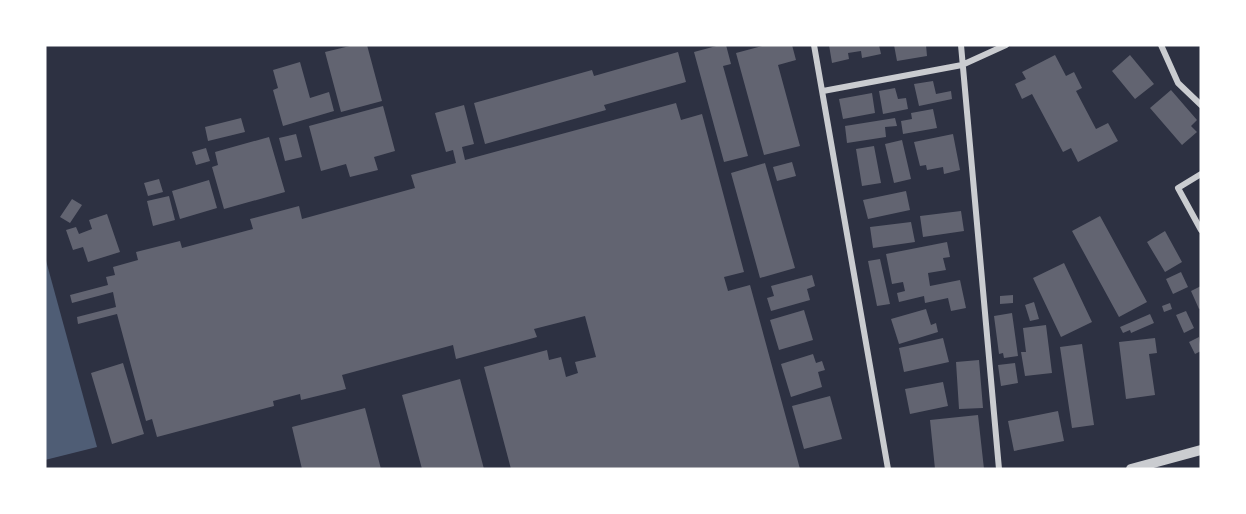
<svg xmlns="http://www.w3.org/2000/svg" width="1246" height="514" font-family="Arial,sans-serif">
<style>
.water{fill:#4f5d75}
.building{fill:#626471}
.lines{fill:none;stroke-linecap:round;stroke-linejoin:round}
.minor{stroke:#caccd0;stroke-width:6}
.tertiary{stroke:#caccd0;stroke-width:10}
</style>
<rect width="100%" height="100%" fill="#2d3142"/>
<!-- water -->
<path class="water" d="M45,257L97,447L45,460Z"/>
<!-- building -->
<path class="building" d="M354,45H367L382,101L341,112L325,52Z
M720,45H726L731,64L723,66L748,156L724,162L694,52Z
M766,45H792L796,60L778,65L800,146L764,155L736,53Z
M829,45H879L881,54L862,58L861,51L848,53L849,59L832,63Z
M894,45H926L927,56L897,61Z
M678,52L686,82L604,105L606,110L485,144L474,103L592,70L594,76Z
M1055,55L1066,76L1074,72L1082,88L1076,91L1096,129L1108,123L1118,141L1078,162L1071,148L1063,152L1032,94L1022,99L1015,84L1026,79L1022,72Z
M1130,55L1154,84L1135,99L1112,71Z
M300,62L310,98L329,92L334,111L283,126L273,90L278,88L273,70Z
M933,81L936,94L951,91L952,99L919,106L914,84Z
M895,88L898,99L906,98L908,109L883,114L879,91Z
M1171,90L1197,120L1191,126L1197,132L1182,145L1150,108Z
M872,93L875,113L843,119L839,99Z
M676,103L681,120L702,114L744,272L724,277L728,291L750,285L800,469H511L484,367L547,350L549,360L561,357L566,377L578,373L575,362L596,357L585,316L534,329L537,337L456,359L453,345L342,375L346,389L301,400L300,394L273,401L274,406L157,437L152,419L146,421L117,314L78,324L77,317L116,307L113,292L72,303L70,295L108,285L106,277L115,275L113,267L138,260L136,252L180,241L182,248L253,229L250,219L299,206L302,219L415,188L411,175L456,163L453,150L446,152L435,113L464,105L474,144L462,147L465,160Z
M383,106L395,151L374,157L378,170L350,177L346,164L321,171L309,126Z
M933,109L937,128L903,134L901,121L912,119L911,113Z
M241,118L245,132L208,141L205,127Z
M895,118L897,126L885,127L886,137L847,143L845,126Z
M296,134L302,157L285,161L279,138Z
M953,134L960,170L944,174L943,167L927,170L926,165L920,166L914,142Z
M269,137L285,192L224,209L212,167L218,165L215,152Z
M902,140L911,179L894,183L885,144Z
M874,146L881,183L862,186L856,149Z
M206,148L210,161L196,165L192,152Z
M792,162L796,176L777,181L773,167Z
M765,163L795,268L760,278L731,173Z
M159,179L163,192L148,196L144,183Z
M209,180L217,208L180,219L172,191Z
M906,191L910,210L868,219L863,200Z
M169,196L175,220L153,226L147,201Z
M72,199L82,205L70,223L60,217Z
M961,211L964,231L923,237L920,216Z
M107,214L120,252L88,262L83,247L73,250L66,230L76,227L79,234L92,229L89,220Z
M1100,216L1147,302L1119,317L1072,231Z
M911,222L915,242L873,248L870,227Z
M1165,231L1182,262L1165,272L1147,242Z
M947,242L950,257L943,258L946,270L928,273L930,286L960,280L966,308L951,311L948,298L925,303L924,296L899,302L897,293L905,291L903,282L892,284L886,254Z
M880,259L890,304L877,306L868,261Z
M1064,263L1092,322L1061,337L1033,278Z
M1181,272L1188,287L1173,294L1166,279Z
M812,275L815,286L807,289L810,300L771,311L767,298L774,296L771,286Z
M1201,286V308L1199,309L1191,291Z
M1013,295V303L1000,304V296Z
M1034,302L1039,319L1030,321L1025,305Z
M1170,303L1172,309L1164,312L1162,306Z
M926,309L931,325L936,323L938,332L899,344L891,319Z
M804,310L813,340L779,350L770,320Z
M1186,311L1194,328L1184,333L1176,315Z
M1012,313L1018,356L1004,358L1003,353L999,354L994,316Z
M1150,314L1154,323L1131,333L1130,330L1123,333L1120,327Z
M1046,325L1052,373L1025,376L1021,352H1026L1023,328Z
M1199,337L1201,351L1195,354L1189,342Z
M943,338L949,362L904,372L899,348Z
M1155,338L1157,353L1149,354L1155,395L1126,399L1119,342Z
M1082,344L1094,425L1072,428L1060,347Z
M813,354L816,363L822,361L825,370L818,372L822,387L791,397L781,364Z
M979,360L983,408L959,409L956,362Z
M123,363L144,434L112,444L91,373Z
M1015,363L1018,383L1001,386L998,365Z
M460,379L484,469H422L402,395Z
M943,382L948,406L910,414L905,389Z
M830,396L842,439L804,449L792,406Z
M365,408L381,469H302L292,427Z
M1058,411L1064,441L1014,451L1008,421Z
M978,415L984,469H935L930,420Z"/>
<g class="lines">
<!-- minor -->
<path class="minor" d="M814,45L888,469
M961,45L999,469
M1161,45L1178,83L1201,105
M823,91L962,65L1006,45
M1201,174L1178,188L1201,230"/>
<!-- tertiary -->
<path class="tertiary" d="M1131,469L1201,450"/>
</g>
<!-- border -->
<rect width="1246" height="514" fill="none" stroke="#ffffff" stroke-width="93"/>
</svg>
